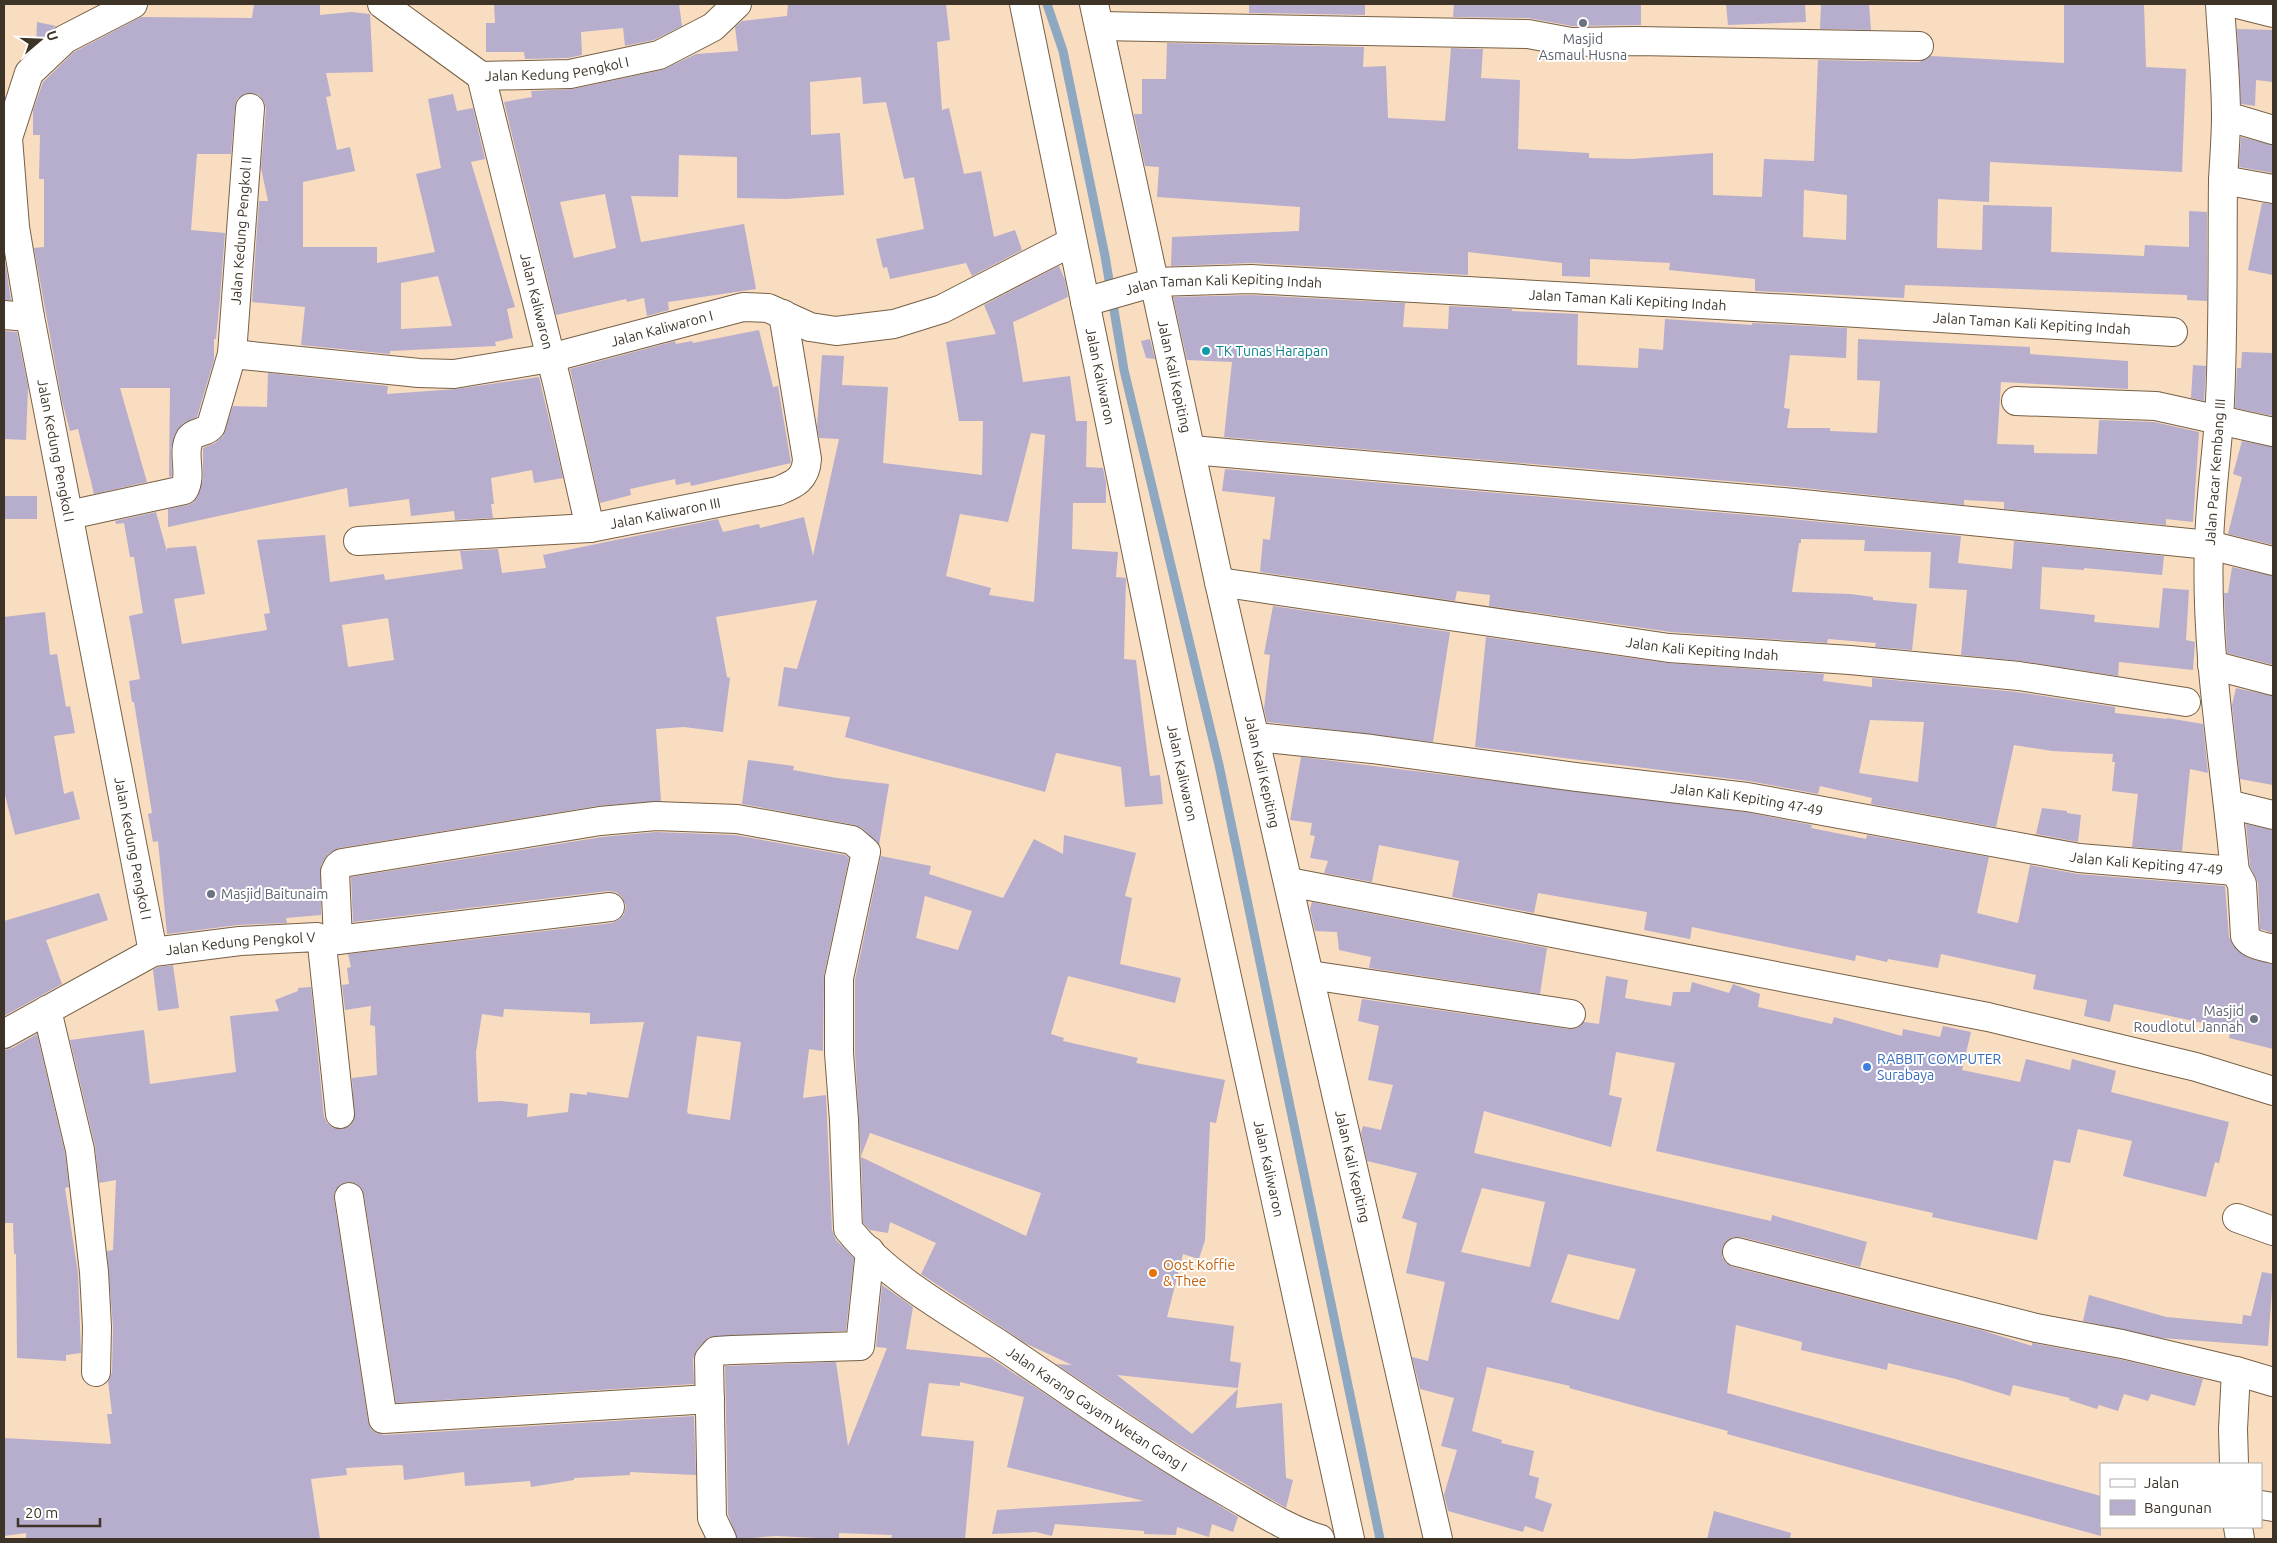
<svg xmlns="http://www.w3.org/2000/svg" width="2277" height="1543" font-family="Ubuntu,sans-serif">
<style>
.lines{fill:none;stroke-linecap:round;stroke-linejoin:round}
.stream{stroke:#8da8c0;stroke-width:9}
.building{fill:#b7adcd;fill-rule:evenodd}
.minor-casing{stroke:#776046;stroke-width:30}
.major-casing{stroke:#776046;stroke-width:30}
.minor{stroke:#fff;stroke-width:28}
.major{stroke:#fff;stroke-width:28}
.worship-dot{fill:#6b7280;stroke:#fff;stroke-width:2}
.culture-dot{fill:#0f9aa8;stroke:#fff;stroke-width:2}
.shop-dot{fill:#3f7fe0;stroke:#fff;stroke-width:2}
.food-dot{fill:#e8710a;stroke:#fff;stroke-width:2}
.labels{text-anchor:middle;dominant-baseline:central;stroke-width:4;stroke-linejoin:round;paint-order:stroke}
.worship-label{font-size:14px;fill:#5b616d;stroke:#fff}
.street-label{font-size:14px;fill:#3d3327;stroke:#fff}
.culture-label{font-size:14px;fill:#0d838f;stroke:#fff;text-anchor:start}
.shop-label{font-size:14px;fill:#366cbe;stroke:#fff;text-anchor:start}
.food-label{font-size:14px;fill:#c56008;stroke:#fff;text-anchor:start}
</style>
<rect width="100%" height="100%" fill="#f8ddc0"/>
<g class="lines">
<!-- stream -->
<path class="stream" d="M1047,4L1063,51L1105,256L1124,370L1219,765L1380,1539"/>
</g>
<!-- building -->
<path class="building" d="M254,4H320V15L351,12L370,14L373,72L326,73L331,96L326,97L337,150L350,147L355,171L303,182V247H377V263L435,252L416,174L441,168L428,99L453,94L457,111L473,108L485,159L471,162L515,307L507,309L513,338L495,342L496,346L390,351V354L301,345L305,307L252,302L259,201H268L261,168L266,109L264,102L259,95L252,93L244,94L237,99L235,106L231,154H197L191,230L225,233L220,298L216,339H214V360L197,417L184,423L176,432L171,448L172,476L169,477L170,388H120L147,482L94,494L78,429L70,431L62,401L34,248L44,247V179H39L40,135H33V110L43,82L74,52L141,17L252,18ZM438,276L452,326L401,329V283Z
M494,4H679L682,26L654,40L625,46L623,28L581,32L582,55L568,58L525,59L524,52H486V23H495Z
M788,4H946L950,40L937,42L942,110L949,108L964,174L981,171L994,237L1015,230L1022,250L972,276L966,263L890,279L887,267L883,268L876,239L924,229L914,177L904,179L886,102L863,104L861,77L810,82L811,135L840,133L844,195L786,199L737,198V157L679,155L678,197L631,196L641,242L744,224L756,289L668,302L669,310L647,316L644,298L627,302L626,299L556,315L504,102L532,97L531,91L573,89L662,70L696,54L738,51L735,27L742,21L787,16ZM605,194L616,248L574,258L560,202Z
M1249,4H1365V15L1249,13Z
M1454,4H1641V25L1572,26L1528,18L1453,17Z
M1726,4H1805L1806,22L1728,25Z
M1821,4H1869L1871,30L1820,29Z
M2064,4H2144L2146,67L2186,69L2182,172L1990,162L1989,202L1938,199L1937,248L1982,250L1983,205L2052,207L2051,252L2102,254L2144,256L2145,245L2189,247V211L2207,212V301L2187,300V295L1905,285L1904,298L1755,291V279L1669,270L1670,263L1590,259V277L1562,276V263L1468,252V275L1252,263L1171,266L1172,237L1299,231L1300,207L1157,197L1159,167L1145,166L1134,114H1142V79H1166L1167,43L1364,47L1363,67L1386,66L1388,118L1445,121L1451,48L1483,49L1481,78L1520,80L1518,149L1589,153V158L1632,159L1713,153V195L1762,197L1764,159L1814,161L1818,60L1919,62L1930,56L2064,63ZM1804,190L1847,195L1846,240L1803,237Z
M37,22L56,26L36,45Z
M2237,29L2273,30V82L2256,80L2255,106L2241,104Z
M2241,137L2273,145V173L2239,167Z
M2262,203L2273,204V275L2248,270Z
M4,255L11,300H4Z
M1059,266L1065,280L1068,297L1013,322L1023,382L1070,376L1076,421H1087L1086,467L1103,468L1106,483V503H1073L1072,549L1118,552L1116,577L1126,578L1124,659L1136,660L1150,776L1160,775L1163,804L1125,807L1121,767L1056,753L1045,792L845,737L850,717L778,706L784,667L797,669L817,600L716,617L727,677L730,678L723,732L684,727L656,729L661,801L598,806L339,848L328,854L321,865V915L286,918L287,923L238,925L167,934L158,841L153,842L148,814L152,813L134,702H132L129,681L140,679L129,616L143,613L134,557H130L124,523L116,524L115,521L156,512L167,552V548L196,546L205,594L174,599L182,644L267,630L264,614L270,613L257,540L325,535L330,582L384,574L385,580L463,569L460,551L498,549L502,573L546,568L543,555L718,519L723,532L759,524L760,528L804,517L813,556L839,439L819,438L817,426L822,355L844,356L842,385L888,387L883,463L982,475L983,421H959L946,342L996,334L984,305ZM1031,433L1045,435L1034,602L989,595L991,588L946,576L960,514L1008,522ZM388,618L394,660L348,667L342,625Z
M1251,295L1405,303L1403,327L1448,329L1449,306L1512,309V311L1578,314L1577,365L1638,368L1639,348L1663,350L1665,319L1752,325V323L1847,328L1846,358L1790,355L1784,408L1790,409L1787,428H1830V431L1877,433L1880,381L1857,380L1858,339L2030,347V354L2128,361V389L2001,382L1997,444L2034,445V453L2097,454L2099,420L2154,422L2199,432L2193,522L2166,519V525L2004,509V502L1964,500V505L1785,486L1224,437L1232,362L1187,360L1173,297Z
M759,330L773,387L778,386L791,463L691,486L690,482L676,485L675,479L630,489L631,495L600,503L570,369L675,341L676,344L692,341L693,343Z
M4,331L17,332L28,387L26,440L4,439Z
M1150,339L1155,359L1146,358L1141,341Z
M2242,352L2273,353V416L2235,408L2237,368H2241Z
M2193,365L2206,366L2204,401L2191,398Z
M268,373L388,386L387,394L456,389L539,377L563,478L534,483L532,470L491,478L494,504H491L493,518L455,520L454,511L411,516L409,499L349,507L347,488L168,527V509L188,505L194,502L198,496L203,479V448L215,443L223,436L233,406L267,407Z
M2242,441L2273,447V545L2228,534L2242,477L2233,474Z
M1225,469L1782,518L1961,536L1958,563L2012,569L2014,541L2164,556L2162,575L2084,568V570L2042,567L2040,609L2095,615L2094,622L2159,628L2163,588L2189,590L2186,640L2195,642L2193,670L2119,662L2118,676L2021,661L1961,655L1967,590L1929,588L1931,552L1864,551L1865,540L1801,539V543H1799L1792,592L1850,594L1873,597V600L1917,604L1912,650L1875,647L1876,643L1828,639L1827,643L1671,632L1489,606L1490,595L1457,591L1455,601L1260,572L1263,539L1270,540L1275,497L1222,491Z
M4,496H37V519H4Z
M2232,567L2273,576V665L2227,653L2224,593H2228Z
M1273,606L1450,632L1433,742L1267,722L1264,709L1270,655L1264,654Z
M45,612L50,655L57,654L66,707L70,706L75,733L54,736L64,794L73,791L80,819L15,835L4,791V617Z
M1486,637L1667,663L1824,674L1823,681L1872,687V678L2017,692L2115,707V713L2167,719V718L2203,724L2208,773L2190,769L2182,851L2132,847L2138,794L2112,791L2115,762H2112L2113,754L2052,751L2014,745L1996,827L1871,804L1872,798L1820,786L1818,794L1749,781L1475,747ZM1870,720L1924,722L1918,782L1859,773Z
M2236,688L2273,696V785L2240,779L2232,705Z
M1301,757L1745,812L1812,825L1811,828L1866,839L1867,835L1989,857L1977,913L2018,923L2030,865L2078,874L2225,886L2229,937L2233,945L2248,958L2273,964V1049L2229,1038L2231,1029L2114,1004L2110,1022L2084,1016L2087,1000L2033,989L2036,975L1941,954L1938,968L1888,959L1887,962L1856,955L1855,961L1692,927L1690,939L1644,930L1647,912L1538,893L1534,913L1452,897L1459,861L1379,845L1372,882L1324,873L1328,861L1310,858L1315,836L1310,835L1312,823L1290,820Z
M748,760L794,766L793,770L837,778L889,784L879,845L862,828L855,825L742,804Z
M2042,808L2067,811V813L2081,815L2078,842L2036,834Z
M2246,824L2273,830V933L2260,929L2258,883L2250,866Z
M656,832L735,835L845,855L849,858L824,975L823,1051L809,1049L803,1098L826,1095L832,1230L836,1240L854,1258L846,1331L709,1337L697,1349L693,1359L694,1384L396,1403L364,1195L361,1188L355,1183L346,1182L340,1185L335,1191L334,1199L368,1421L371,1429L376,1433L384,1435L694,1416L696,1475L630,1472V1475L574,1478V1480L531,1487L530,1481L465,1486L464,1472L404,1480L403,1466L401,1465L346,1468L347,1475L311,1479L320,1539H26V1533L4,1536V1438L111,1444L107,1414H112L108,1381L112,1372L113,1327L107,1251L113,1250L116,1180L99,1183L95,1146L70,1040L144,1030L150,1084L236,1072L230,1016L279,1011L275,1000L298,991V988L311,987L324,1116L327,1123L333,1128L342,1129L350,1126L354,1120L352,1078L377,1075L375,1026L370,1025L371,1006L345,1010L342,985L349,984L347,968L351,967L348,954L612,923L620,919L624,914L626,906L622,897L616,892L608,891L353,922L351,877L602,837ZM504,1009L590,1013V1024L644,1022L628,1098L587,1092V1095L570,1093L568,1112L527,1117L528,1104L500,1101L478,1102L476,1052L482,1014L503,1017ZM697,1036L741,1042L730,1120L689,1114L687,1112Z
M1064,835L1136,853L1125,896L1132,898L1120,964L1181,978L1175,1003L1068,976L1051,1034L1064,1038L1063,1041L1138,1058L1136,1063L1225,1080L1216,1123L1210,1122L1205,1240L1199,1259L1183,1254L1167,1317L1234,1326L1230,1361L1241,1363L1238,1388L1117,1375L1192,1434L1238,1389L1236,1408L1282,1403L1286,1478L1293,1480L1286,1508L1159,1433L1056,1364L1072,1365L1027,1344L921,1274L936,1243L890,1222L888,1233L870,1230L863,1223L861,1157L1026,1236L1041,1193L870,1133L861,1156L855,1052V980L881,856L931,866L929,874L1003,898L1034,839L1063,854ZM925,896L972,911L958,950L916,938Z
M99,893L108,920L46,940L62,984L4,1016V921Z
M1312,902L1547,948L1540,994L1369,968L1371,957L1339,950L1337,932L1315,931L1310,909Z
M173,965L179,1008L158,1011L153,970L158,967Z
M1606,976L1628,980L1625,998L1671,1006L1673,992H1690L1692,982L1729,993L1733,984L1760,994L1758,1007L1832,1024L1834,1017L1902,1036L1903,1029L1940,1037L1943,1026L1971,1032L1962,1070L2020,1082L2026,1059L2070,1070L2072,1059L2116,1071L2111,1092L2229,1122L2219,1163L2215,1162L2206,1197L2123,1176L2132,1141L2078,1129L2070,1163L2054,1160L2037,1240L1932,1217L1933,1213L1656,1151L1675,1063L1616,1052L1609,1095L1622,1098L1611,1147L1484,1111L1474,1153L1771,1221L1772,1215L1867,1242L1860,1267L1741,1237H1733L1726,1241L1722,1249V1257L1726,1263L1733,1267L1981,1330L2032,1346V1343L2119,1359L2203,1379L2195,1406L2151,1394L2148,1401L2124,1394L2118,1411L2099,1405L2097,1409L2069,1400L2070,1398L2013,1385L2010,1396L1956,1379L1888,1363L1887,1370L1801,1350L1802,1342L1736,1325L1727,1393L2101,1496V1536L1727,1434L1728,1431L1569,1388L1570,1386L1487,1367L1472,1431L1502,1440L1501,1443L1534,1451L1529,1475L1539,1478L1535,1498L1552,1504L1543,1532L1525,1526L1523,1532L1448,1511L1444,1495L1457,1450L1441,1446L1454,1398L1420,1389L1412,1357L1428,1361L1445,1282L1406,1273L1417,1223L1402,1218L1417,1173L1367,1161L1361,1133L1363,1126L1381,1130L1393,1085L1368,1080L1379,1026L1358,1021L1362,999L1569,1029L1577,1028L1584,1022L1599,1024ZM1482,1188L1545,1202L1530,1267L1461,1252ZM1568,1254L1636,1269L1619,1320L1551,1302Z
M37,1034L65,1153L69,1187L65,1188L78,1273L81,1353L66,1355V1361L17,1358L16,1254H14L13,1223H4V1050L12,1048Z
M2262,1272L2273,1274L2268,1346L2162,1338L2083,1321L2089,1295L2166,1317L2242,1324L2243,1315L2251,1316Z
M882,1285L913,1307L906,1349L991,1358L1143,1459L1238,1517L1233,1532L1212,1524L1209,1537L1177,1527L1176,1535L1144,1534V1531L1055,1524L1052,1536L1036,1532L992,1534L997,1510L1144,1501L1007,1467L1024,1397L960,1382V1386L929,1383L921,1436L974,1441L965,1539H891L892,1535L839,1533V1539L776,1536L737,1539L728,1514L725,1366L836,1362L848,1446L887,1348L876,1347Z
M1714,1511L1791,1533L1790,1539H1707Z"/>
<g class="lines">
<defs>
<g id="minor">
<path id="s1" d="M133,4L65,39L29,73L8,138L15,227L30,317L153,952"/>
<path id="s2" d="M382,4L481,76L570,74L659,55L713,27L737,4"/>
<path d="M2220,4C2222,41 2226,79 2226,116C2226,138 2224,159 2223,181C2222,260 2224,340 2219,419C2216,461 2210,502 2209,544C2205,651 2224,757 2234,863L2235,871L2242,884L2245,936C2251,946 2263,946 2273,949"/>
<path d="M2237,4L2273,13"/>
<path d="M1099,26L1528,34L1571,42L1636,41L1919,46"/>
<path id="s3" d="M481,76L558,387L590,528"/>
<path d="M2226,116L2273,130"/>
<path d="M2223,180L2273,189"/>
<path id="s4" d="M1085,302L1155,282L1251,279L1808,310L2173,332"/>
<path d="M4,315L30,317"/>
<path id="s5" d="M232,354L419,373L454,374L550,358L743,307L768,308L810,327L836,331L894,324L942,309L1072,242"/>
<path d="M2016,401L2156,406L2273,432"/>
<path d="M1192,450L1783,502L2209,545L2273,561"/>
<path id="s6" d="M69,515L184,490C193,474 181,453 190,438C195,431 206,433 211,426L232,354L250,108"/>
<path id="s7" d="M358,541L590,528L778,491C795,484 806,479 807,459L783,314"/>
<path id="s8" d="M1219,582L1669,648L1850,660L2019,676L2186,702"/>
<path d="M2212,665L2273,681"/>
<path id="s9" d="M1256,737L1372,749L1576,777L1747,797L2079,858L2235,871"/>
<path d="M2228,804L2273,815"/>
<path d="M1289,882L1988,1017L2196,1067L2273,1091"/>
<path id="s10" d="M338,940L335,872L338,866L342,863L600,821L656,816L737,819L852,840L866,852L839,978V1053L844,1120L848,1229C894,1285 961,1317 1020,1358C1089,1405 1159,1454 1232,1495C1260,1511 1289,1530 1320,1539"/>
<path d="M321,942L610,907"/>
<path d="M1310,975L1571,1014"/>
<path d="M47,1010L80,1150L94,1272L97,1327L96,1372"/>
<path id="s11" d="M4,1034L153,952L240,941L317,937L322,945L340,1114"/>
<path d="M349,1197L383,1419L710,1399"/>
<path d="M2237,1218L2273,1231"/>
<path d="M1737,1252L2036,1328L2122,1344L2236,1371L2273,1382"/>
<path d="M2234,1464L2233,1429L2236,1371"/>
<path d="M2261,1505L2273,1507"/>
<path d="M2238,1527L2240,1539"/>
<path d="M722,1539L712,1518L709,1359L716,1351L732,1350L860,1346L870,1251"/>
</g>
<g id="major">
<path id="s12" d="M1024,4L1174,735L1350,1539"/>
<path id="s13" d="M1094,4L1219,582L1438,1539"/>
</g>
</defs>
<!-- minor casing -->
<use href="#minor" class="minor-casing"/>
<!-- major casing -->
<use href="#major" class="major-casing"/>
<!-- minor -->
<use href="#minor" class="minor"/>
<!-- major -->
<use href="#major" class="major"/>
</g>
<!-- markers -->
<g class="worship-dot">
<circle cx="1583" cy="23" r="5"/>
<circle cx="211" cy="894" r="5"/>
<circle cx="2254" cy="1019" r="5"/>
</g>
<circle class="culture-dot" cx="1206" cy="351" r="5"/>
<circle class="shop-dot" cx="1867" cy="1067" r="5"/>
<circle class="food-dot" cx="1153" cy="1273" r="5"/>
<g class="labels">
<!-- worship labels -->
<g class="worship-label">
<text x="1583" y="39">Masjid<tspan x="1583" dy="16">Asmaul Husna</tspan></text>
<text x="221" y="894" text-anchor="start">Masjid Baitunaim</text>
<text x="2244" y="1011" text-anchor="end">Masjid<tspan x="2244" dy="16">Roudlotul Jannah</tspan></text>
</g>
<!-- street labels -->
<g class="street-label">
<text stroke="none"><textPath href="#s2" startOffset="199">Jalan Kedung Pengkol I</textPath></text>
<text stroke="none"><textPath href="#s6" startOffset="394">Jalan Kedung Pengkol II</textPath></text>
<text stroke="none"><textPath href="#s4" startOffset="141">Jalan Taman Kali Kepiting Indah</textPath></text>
<text stroke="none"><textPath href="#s4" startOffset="546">Jalan Taman Kali Kepiting Indah</textPath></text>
<text stroke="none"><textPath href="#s3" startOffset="232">Jalan Kaliwaron</textPath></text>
<text stroke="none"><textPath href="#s4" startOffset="951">Jalan Taman Kali Kepiting Indah</textPath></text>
<text stroke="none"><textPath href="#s5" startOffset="436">Jalan Kaliwaron I</textPath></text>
<text stroke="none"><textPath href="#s12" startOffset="380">Jalan Kaliwaron</textPath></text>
<text stroke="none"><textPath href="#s13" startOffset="381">Jalan Kali Kepiting</textPath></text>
<text stroke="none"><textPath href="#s1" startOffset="511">Jalan Kedung Pengkol I</textPath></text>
<text transform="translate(2215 472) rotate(-86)">Jalan Pacar Kembang III</text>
<text stroke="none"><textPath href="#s7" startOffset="309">Jalan Kaliwaron III</textPath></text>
<text stroke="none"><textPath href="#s8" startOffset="488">Jalan Kali Kepiting Indah</textPath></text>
<text stroke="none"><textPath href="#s12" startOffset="785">Jalan Kaliwaron</textPath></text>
<text stroke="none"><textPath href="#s13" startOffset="786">Jalan Kali Kepiting</textPath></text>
<text stroke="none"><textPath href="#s9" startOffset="495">Jalan Kali Kepiting 47-49</textPath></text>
<text stroke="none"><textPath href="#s1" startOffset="916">Jalan Kedung Pengkol I</textPath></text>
<text stroke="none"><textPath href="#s9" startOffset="900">Jalan Kali Kepiting 47-49</textPath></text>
<text stroke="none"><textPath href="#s11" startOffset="258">Jalan Kedung Pengkol V</textPath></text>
<text stroke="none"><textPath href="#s13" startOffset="1191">Jalan Kali Kepiting</textPath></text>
<text stroke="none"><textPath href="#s12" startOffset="1190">Jalan Kaliwaron</textPath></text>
<text stroke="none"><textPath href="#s10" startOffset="1302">Jalan Karang Gayam Wetan Gang I</textPath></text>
</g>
<!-- culture labels -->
<g class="culture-label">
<text x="1216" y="351">TK Tunas Harapan</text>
</g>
<!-- shop labels -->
<g class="shop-label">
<text x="1877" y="1059">RABBIT COMPUTER<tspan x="1877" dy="16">Surabaya</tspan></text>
</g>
<!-- food labels -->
<g class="food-label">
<text x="1163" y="1265">Oost Koffie<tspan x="1163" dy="16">&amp; Thee</tspan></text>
</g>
</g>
<!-- border -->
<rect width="2277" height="1543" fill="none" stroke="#3d3327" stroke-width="10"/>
<!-- legend -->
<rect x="2100" y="1463" width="162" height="65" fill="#ffffff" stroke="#b1ada9"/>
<rect x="2110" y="1479" width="25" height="8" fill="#ffffff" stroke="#b1ada9"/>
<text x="2144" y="1488" font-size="15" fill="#3d3327">Jalan</text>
<rect x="2110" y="1500" width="25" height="15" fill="#b7adcd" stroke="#b1ada9"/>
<text x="2144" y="1513" font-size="15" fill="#3d3327">Bangunan</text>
<!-- north arrow -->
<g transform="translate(40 40) rotate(71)" stroke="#ffffff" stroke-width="4" paint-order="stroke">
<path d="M0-4L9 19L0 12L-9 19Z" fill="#3d3327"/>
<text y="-8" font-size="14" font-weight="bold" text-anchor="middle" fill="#3d3327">U</text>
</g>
<!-- scale -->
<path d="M18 1518v8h82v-8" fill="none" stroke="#3d3327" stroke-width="2.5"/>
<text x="25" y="1518" font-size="15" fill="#3d3327" stroke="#ffffff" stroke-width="4" paint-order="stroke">20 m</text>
</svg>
